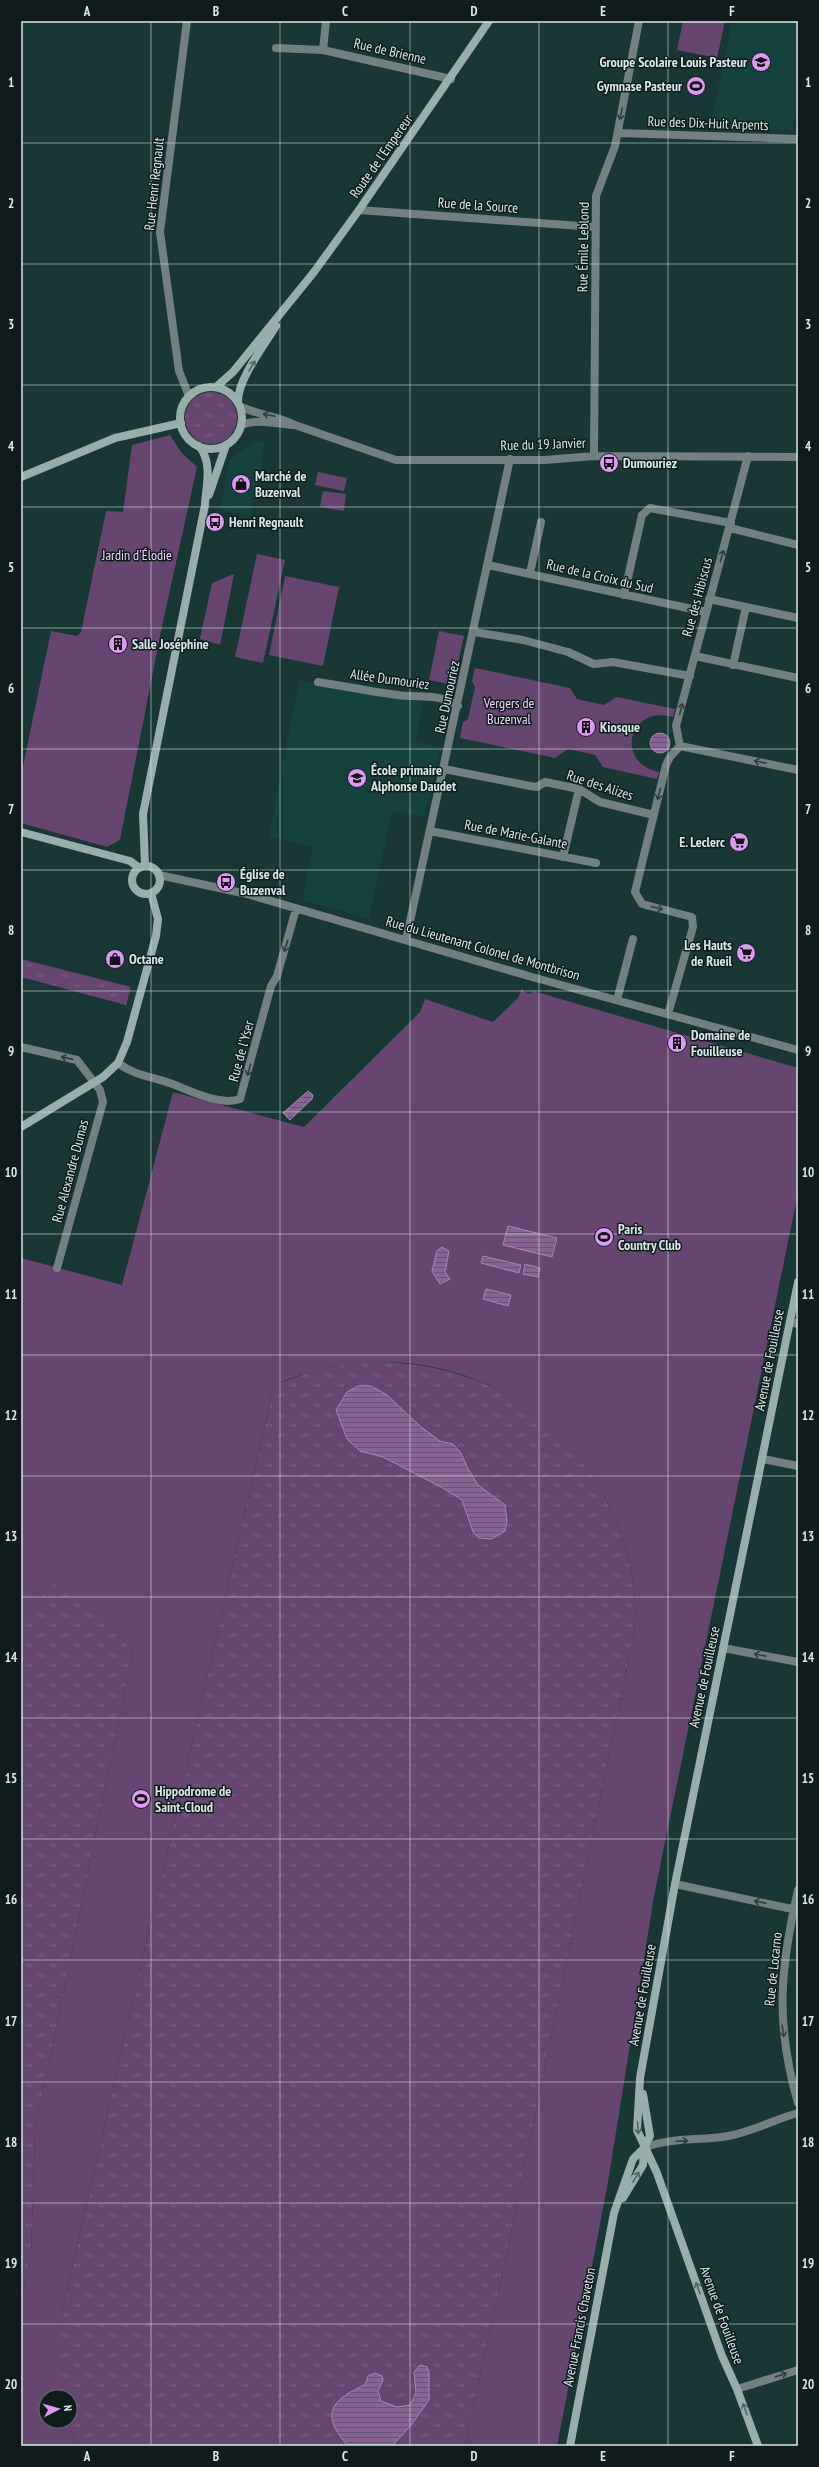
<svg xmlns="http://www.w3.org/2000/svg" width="819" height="2467" font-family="'PT Sans Narrow',sans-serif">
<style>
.built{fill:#16423e}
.grass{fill:url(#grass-tufts)}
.green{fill:#664671}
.water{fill:url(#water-rules);stroke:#a18aae}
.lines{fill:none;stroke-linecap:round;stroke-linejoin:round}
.street{stroke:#72817f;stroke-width:8}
.secondary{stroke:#97aeab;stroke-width:8}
.oneway{stroke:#323f3e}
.oneway2{stroke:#536563}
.grid{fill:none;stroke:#d8e9e7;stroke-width:1;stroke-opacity:0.55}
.labels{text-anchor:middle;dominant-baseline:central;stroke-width:3;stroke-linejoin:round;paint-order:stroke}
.street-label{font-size:14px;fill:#d8e9e7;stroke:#0f1c1b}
.poi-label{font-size:14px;font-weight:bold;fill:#d8e9e7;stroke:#0f1c1b;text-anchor:start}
.park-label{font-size:14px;fill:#f2d0fe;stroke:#0f1c1b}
.neatline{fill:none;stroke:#d8e9e7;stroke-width:1.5}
.grid-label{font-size:13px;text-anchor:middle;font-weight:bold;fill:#d8e9e7}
</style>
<defs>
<pattern id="grass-tufts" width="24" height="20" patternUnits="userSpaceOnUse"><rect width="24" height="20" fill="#664671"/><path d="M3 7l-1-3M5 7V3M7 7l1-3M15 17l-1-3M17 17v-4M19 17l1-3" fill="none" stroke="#7b6185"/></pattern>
<pattern id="water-rules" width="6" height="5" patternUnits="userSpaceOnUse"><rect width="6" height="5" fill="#896295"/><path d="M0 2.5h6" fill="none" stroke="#695571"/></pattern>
</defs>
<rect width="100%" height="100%" fill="#183735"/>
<!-- built -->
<path class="built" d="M732,21H798V102L792,130L710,128Z
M253,441H265L250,516L220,509L230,460Z
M299,680L423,703L416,742L441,747L425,817L392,811L369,919L302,900L313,847L269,837Z"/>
<!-- grass -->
<path class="grass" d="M185 418a26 26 0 1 1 52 0a26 26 0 1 1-52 0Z
M21,959L131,987L126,1005L21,977Z
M361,1362C473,1359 565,1408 612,1512C630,1552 640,1595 633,1639L504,2267L465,2446H77L67,2421H70V2397H63C58,2367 60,2337 63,2307L274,1385L315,1370Z
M60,1577L133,1651L35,2133L31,2254L21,2301V1616Z"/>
<!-- green -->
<path class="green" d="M683,21H725L717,58L677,50Z
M170,435L181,452L197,467L161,631L120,840L107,847L21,823V776L51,631L77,636L81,632L106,511L123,512L132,445Z
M318,472L347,478L344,491L315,485Z
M323,491L346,494L344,511L320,507Z
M257,554L285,560L263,663L235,657Z
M234,574L220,645L200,639L212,583Z
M285,576L339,587L323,666L269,655Z
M439,631L464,636L453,685L429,680Z
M475,668L570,688L577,699L604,705L617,697L675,709L673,717C629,704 614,763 659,772L657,779L603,767L595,755L568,749L555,758L460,738L463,722L468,719L475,687L472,681Z
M522,988L523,991L530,994L533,991L798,1068V1193L654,1896L607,2188L557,2446H465L504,2267L633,1639C640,1595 630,1552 612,1512C552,1380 407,1328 274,1385L63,2307L60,2356L63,2397H46V2421H67L77,2446H21V2301L31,2254L35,2133L133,1651L60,1578L21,1616V1258L122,1285L173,1092L304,1127L420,1012L425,999L493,1022L518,998Z"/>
<!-- water -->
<path class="water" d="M650 743a10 10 0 1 1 20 0a10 10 0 1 1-20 0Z
M308,1091L313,1095L312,1099L290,1120L283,1113Z
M508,1226L557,1238L552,1257L503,1245Z
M442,1247L449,1251L445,1272L450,1279L440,1284L432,1271L437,1251Z
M483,1256L521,1265L519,1273L481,1263Z
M525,1264L540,1268L538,1277L523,1274Z
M486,1289L511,1295L508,1306L483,1299Z
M358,1386H371L387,1395L421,1427L440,1441L453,1444L461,1453L468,1469L478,1485L505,1505L507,1521L505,1531L491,1539L479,1538L473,1532L462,1500L441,1487L383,1457L360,1451L347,1439L336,1410L347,1392Z
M420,2365L427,2367L429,2373V2400L412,2424L392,2446H348C320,2415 330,2400 365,2385L368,2376L375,2373L382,2376L383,2380L378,2391L381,2401L397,2407L410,2405L416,2393L414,2372Z"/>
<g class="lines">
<!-- street -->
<path class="street" d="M187,21L160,232L179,371L189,396
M326,21L323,50L451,79
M276,48L323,50
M618,133L798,139
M359,210L595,227
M241,407C259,415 278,416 295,425L396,460H545L594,456L798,457
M241,425C258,418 275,424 293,425
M594,456L596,196L615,146L639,21
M730,528L798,545
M488,565L706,612
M530,573L541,522
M624,595L642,515L650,508L731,523
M709,599L798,618
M474,632L523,640L568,652L594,664L613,662L690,676
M695,656L798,678
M733,665L746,607
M318,682C345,686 371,692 398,695C417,698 441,693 458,706
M680,746L676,726L748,456
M680,746L798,770
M444,769L530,786L537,787L545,782L579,789L600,802L654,815
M430,831L596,863
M563,857L579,789
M159,875L247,894L532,977L798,1050
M406,940L510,459
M617,1000L633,939
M668,1014L693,927L692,917L642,904L635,892L666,765L670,757L680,746
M21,1047L77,1060L100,1090L103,1102L57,1268
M118,1063C136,1077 156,1077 175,1085C193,1092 221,1106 240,1099L271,986L277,976L296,909
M790,1322L798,1324
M763,1459L798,1466
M723,1648L798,1662
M675,1884L797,1910
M798,1890C780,1969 775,2024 798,2103
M644,2148C670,2137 700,2141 728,2136C752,2132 775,2119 798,2113
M737,2389L798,2370"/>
<!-- secondary -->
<path class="secondary" d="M216,387L233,372L314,272L359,210L489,21
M180 418a31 31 0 1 1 62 0a31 31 0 1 1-62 0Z
M238,401C238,379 264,346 276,326
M21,477L115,438L181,423
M209,495L226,445
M21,832L130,861L138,867
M145,865L143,814L205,505C206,486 213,463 199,446
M132 880a14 14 0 1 1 28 0a14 14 0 1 1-28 0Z
M21,1127L103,1077L118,1063L127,1042L156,936L158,919L151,893
M623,2198L643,2165L644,2149
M570,2446L614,2213L633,2159L644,2148L650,2136L643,2094
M758,2446L737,2389L722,2356L657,2173L637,2130L640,2078L675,1884L798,1282"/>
</g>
<!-- one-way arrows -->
<defs><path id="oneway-shaft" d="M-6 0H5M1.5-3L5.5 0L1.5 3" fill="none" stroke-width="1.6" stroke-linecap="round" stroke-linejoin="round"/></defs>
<g class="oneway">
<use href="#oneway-shaft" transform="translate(621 114) rotate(101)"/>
<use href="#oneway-shaft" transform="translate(269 415) rotate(-168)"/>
<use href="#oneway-shaft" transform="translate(722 556) rotate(-74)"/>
<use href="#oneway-shaft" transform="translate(681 709) rotate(-75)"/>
<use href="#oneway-shaft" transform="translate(760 762) rotate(-169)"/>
<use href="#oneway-shaft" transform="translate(659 794) rotate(104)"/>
<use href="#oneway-shaft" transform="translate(657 908) rotate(15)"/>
<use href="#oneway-shaft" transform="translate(286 946) rotate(107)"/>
<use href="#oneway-shaft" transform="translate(67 1058) rotate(-167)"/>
<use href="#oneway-shaft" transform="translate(249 1070) rotate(105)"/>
<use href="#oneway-shaft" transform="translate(760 1655) rotate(-169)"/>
<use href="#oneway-shaft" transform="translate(760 1902) rotate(-168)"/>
<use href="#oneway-shaft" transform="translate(783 2031) rotate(81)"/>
<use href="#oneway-shaft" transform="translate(682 2141) rotate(-2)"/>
<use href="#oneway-shaft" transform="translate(781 2375) rotate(-19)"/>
</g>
<g class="oneway2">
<use href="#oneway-shaft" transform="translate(252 366) rotate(-59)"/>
<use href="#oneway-shaft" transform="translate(638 2128) rotate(86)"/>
<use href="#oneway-shaft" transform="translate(636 2177) rotate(-59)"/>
<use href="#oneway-shaft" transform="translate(698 2288) rotate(-110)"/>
<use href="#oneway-shaft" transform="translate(745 2409) rotate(-110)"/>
</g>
<!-- grid -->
<path class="grid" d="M151,21V2446M280,21V2446M410,21V2446M539,21V2446M668,21V2446M21,143H798M21,264H798M21,385H798M21,507H798M21,628H798M21,749H798M21,870H798M21,991H798M21,1112H798M21,1234H798M21,1355H798M21,1476H798M21,1597H798M21,1718H798M21,1839H798M21,1960H798M21,2082H798M21,2203H798M21,2324H798"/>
<!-- icons -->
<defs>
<symbol id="school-disc" viewBox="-11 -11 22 22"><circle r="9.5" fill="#dd99f3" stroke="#0f1c1b"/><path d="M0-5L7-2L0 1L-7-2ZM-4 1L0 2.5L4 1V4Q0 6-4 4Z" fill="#111"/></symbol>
<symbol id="stadium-disc" viewBox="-11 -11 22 22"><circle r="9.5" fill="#dd99f3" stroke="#0f1c1b"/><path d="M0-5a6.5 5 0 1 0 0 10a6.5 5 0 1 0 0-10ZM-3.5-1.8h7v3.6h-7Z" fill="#111"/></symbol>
<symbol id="bus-disc" viewBox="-11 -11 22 22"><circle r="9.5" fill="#dd99f3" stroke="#0f1c1b"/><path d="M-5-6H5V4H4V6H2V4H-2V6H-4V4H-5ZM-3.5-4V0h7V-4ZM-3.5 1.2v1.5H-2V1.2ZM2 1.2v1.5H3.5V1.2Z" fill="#111"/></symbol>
<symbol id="shop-disc" viewBox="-11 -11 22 22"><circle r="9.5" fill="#dd99f3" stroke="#0f1c1b"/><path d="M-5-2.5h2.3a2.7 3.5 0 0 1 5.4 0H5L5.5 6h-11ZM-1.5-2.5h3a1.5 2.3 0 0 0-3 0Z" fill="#111"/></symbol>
<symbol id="building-disc" viewBox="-11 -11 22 22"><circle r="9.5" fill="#dd99f3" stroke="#0f1c1b"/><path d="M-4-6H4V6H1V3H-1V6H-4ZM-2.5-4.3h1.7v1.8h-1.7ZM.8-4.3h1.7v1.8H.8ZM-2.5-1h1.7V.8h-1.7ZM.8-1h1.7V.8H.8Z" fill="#111"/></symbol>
<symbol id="supermarket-disc" viewBox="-11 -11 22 22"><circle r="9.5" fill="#dd99f3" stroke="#0f1c1b"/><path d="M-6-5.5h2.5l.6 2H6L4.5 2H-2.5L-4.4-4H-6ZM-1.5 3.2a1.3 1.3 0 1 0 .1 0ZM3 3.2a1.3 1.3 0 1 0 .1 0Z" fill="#111"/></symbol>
</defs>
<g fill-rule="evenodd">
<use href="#school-disc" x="750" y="51" width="22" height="22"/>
<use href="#stadium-disc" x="685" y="75" width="22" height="22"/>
<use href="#bus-disc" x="598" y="452" width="22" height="22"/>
<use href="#shop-disc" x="230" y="473" width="22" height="22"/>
<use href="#bus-disc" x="204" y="511" width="22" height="22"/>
<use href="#building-disc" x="107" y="633" width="22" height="22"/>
<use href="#building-disc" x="575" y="716" width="22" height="22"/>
<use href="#school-disc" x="346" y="767" width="22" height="22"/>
<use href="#supermarket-disc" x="728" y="831" width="22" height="22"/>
<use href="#bus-disc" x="215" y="871" width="22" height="22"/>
<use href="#supermarket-disc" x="735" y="942" width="22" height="22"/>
<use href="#shop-disc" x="104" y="948" width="22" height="22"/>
<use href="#building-disc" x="666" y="1032" width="22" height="22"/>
<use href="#stadium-disc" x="593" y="1226" width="22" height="22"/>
<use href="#stadium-disc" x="130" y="1788" width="22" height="22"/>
</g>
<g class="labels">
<!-- street labels -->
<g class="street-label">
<text transform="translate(390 51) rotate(13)">Rue de Brienne</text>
<text transform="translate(708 123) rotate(2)">Rue des Dix-Huit Arpents</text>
<text transform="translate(381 156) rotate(-55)">Route de l'Empereur</text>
<text transform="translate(154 184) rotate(-84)">Rue Henri Regnault</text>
<text transform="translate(478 205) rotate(4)">Rue de la Source</text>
<text transform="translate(583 247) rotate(-89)">Rue Émile Leblond</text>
<text transform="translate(543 444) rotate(-2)">Rue du 19 Janvier</text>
<text transform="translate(600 576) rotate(13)">Rue de la Croix du Sud</text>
<text transform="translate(697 597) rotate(-75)">Rue des Hibiscus</text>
<text transform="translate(390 679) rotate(8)">Allée Dumouriez</text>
<text transform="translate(447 697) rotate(-78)">Rue Dumouriez</text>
<text transform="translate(600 785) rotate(18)">Rue des Alizes</text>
<text transform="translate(516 834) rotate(11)">Rue de Marie-Galante</text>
<text transform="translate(483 948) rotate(16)">Rue du Lieutenant Colonel de Montbrison</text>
<text transform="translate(241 1051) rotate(-75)">Rue de l'Yser</text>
<text transform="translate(70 1171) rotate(-75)">Rue Alexandre Dumas</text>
<text transform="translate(769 1360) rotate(-79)">Avenue de Fouilleuse</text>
<text transform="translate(704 1677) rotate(-78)">Avenue de Fouilleuse</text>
<text transform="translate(773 1969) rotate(-84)">Rue de Locarno</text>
<text transform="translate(642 1995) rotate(-80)">Avenue de Fouilleuse</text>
<text transform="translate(722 2315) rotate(70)">Avenue de Fouilleuse</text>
<text transform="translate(579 2327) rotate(-79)">Avenue Francis Chaveton</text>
</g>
<!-- poi labels -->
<g class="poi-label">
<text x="747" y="62" text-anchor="end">Groupe Scolaire Louis Pasteur</text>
<text x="682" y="86" text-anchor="end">Gymnase Pasteur</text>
<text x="623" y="463">Dumouriez</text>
<text x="255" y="476">Marché de<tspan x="255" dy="16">Buzenval</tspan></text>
<text x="229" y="522">Henri Regnault</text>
<text x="132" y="644">Salle Joséphine</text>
<text x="600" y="727">Kiosque</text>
<text x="371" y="770">École primaire<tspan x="371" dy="16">Alphonse Daudet</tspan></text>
<text x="725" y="842" text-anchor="end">E. Leclerc</text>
<text x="240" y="874">Église de<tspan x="240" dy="16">Buzenval</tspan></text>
<text x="732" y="945" text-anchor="end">Les Hauts<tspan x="732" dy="16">de Rueil</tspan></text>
<text x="129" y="959">Octane</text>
<text x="691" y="1035">Domaine de<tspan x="691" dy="16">Fouilleuse</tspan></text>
<text x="618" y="1229">Paris<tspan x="618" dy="16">Country Club</tspan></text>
<text x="155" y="1791">Hippodrome de<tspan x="155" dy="16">Saint-Cloud</tspan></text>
</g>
<!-- park labels -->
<g class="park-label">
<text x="137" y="555">Jardin d'Élodie</text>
<text x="509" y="703">Vergers de<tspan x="509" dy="16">Buzenval</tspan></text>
</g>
</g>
<!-- border -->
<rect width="819" height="2467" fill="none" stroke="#0f1c1b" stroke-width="44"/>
<!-- north arrow -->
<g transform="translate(58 2409) rotate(84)"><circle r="19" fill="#0f1c1b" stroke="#5f6e6d"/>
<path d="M0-3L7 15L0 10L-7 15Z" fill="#dd99f3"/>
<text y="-6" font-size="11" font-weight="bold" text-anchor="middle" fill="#d8e9e7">N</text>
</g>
<rect x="22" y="22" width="775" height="2423" class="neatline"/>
<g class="grid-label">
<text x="87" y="16">A</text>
<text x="216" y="16">B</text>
<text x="345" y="16">C</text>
<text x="474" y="16">D</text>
<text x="603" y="16">E</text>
<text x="732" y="16">F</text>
<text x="11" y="87">1</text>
<text x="808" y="87">1</text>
<text x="11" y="208">2</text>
<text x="808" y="208">2</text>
<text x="11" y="329">3</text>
<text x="808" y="329">3</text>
<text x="11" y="451">4</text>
<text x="808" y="451">4</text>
<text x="11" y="572">5</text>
<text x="808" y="572">5</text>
<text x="11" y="693">6</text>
<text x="808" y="693">6</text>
<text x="11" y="814">7</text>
<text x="808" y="814">7</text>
<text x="11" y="935">8</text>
<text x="808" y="935">8</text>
<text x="11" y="1056">9</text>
<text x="808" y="1056">9</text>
<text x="11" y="1177">10</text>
<text x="808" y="1177">10</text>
<text x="11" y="1299">11</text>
<text x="808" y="1299">11</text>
<text x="11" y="1420">12</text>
<text x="808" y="1420">12</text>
<text x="11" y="1541">13</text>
<text x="808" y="1541">13</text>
<text x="11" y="1662">14</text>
<text x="808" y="1662">14</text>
<text x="11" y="1783">15</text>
<text x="808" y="1783">15</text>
<text x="11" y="1904">16</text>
<text x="808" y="1904">16</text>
<text x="11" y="2026">17</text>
<text x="808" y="2026">17</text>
<text x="11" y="2147">18</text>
<text x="808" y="2147">18</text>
<text x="11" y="2268">19</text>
<text x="808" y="2268">19</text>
<text x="11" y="2389">20</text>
<text x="808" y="2389">20</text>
<text x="87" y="2461">A</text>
<text x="216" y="2461">B</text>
<text x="345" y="2461">C</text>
<text x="474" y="2461">D</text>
<text x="603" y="2461">E</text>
<text x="732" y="2461">F</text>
</g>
</svg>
